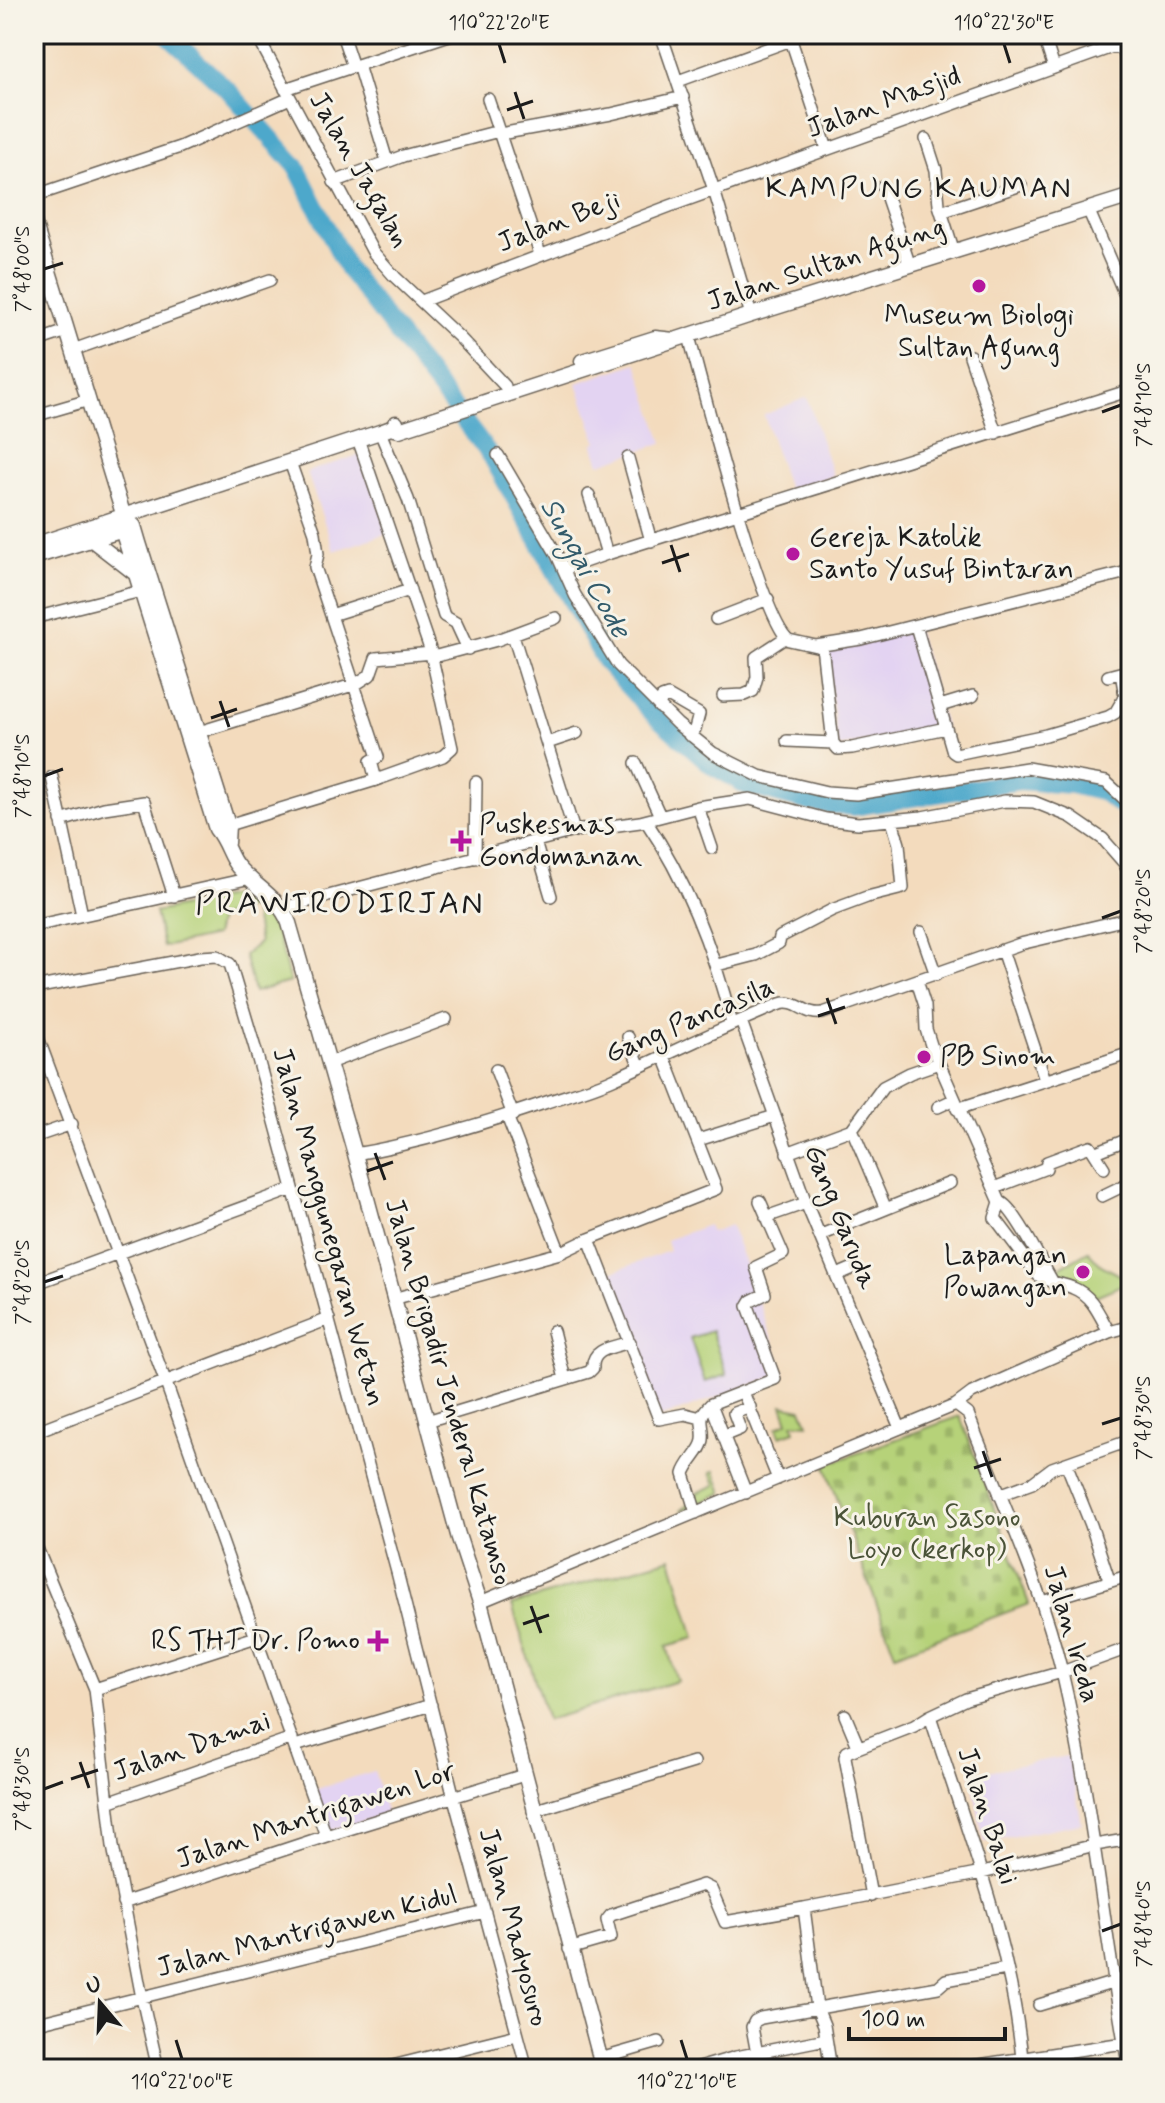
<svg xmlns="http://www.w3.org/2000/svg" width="1165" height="2103" font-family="Mynerve,sans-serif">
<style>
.built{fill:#e3d3f2}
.green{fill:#b6d279;stroke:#69774a;stroke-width:2}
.cemetery{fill:url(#cemetery-stones);stroke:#69774a;stroke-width:2}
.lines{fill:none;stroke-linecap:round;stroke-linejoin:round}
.river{stroke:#4da8cb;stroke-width:18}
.minor-casing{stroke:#675f54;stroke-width:14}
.major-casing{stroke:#675f54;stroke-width:17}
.minor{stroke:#fff;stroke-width:11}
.major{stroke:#fff;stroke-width:14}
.ticks{fill:none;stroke:#1c1c1c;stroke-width:3}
.poi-dot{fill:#b5179e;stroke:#f7f3e8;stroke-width:3}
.labels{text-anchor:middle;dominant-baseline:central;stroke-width:6;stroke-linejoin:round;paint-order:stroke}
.street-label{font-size:28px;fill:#1c1c1c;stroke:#f7f3e8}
.poi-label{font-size:28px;fill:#1c1c1c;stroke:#f7f3e8;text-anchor:start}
.park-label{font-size:28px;fill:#4a5338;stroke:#f7f3e8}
.neighbourhood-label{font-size:30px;letter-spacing:2px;fill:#1c1c1c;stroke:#f7f3e8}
.water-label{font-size:30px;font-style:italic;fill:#325b6b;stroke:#f7f3e8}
.quarter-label{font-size:32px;letter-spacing:2px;fill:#1c1c1c;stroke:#f7f3e8}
.neatline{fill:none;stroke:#1c1c1c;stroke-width:3}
.ticks-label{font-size:20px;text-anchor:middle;fill:#1c1c1c}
</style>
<defs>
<pattern id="cemetery-stones" width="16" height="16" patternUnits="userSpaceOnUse" patternTransform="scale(2)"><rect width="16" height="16" fill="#b6d279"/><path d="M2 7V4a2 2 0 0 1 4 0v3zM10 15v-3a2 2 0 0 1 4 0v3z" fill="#9cb468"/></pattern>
</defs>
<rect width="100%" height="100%" fill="#f7f3e8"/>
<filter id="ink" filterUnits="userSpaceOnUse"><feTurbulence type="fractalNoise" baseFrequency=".0125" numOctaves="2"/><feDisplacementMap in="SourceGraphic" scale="16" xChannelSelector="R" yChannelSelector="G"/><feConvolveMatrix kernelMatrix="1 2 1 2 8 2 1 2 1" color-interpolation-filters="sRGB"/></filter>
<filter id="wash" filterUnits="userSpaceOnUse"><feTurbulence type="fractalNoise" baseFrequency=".006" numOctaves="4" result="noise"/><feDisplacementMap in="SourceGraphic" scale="32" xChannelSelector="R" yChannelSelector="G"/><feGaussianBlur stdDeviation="1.8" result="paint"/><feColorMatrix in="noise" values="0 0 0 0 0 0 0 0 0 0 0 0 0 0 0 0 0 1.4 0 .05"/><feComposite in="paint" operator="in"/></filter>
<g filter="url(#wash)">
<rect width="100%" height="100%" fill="#f3dbbd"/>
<!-- built -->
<path class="built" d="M637,363L663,443L600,464L593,443L597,442L577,383Z
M807,397L833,476L788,490L764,415Z
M362,454L389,533L334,551L307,472Z
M916,627L945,727L838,747L826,650Z
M708,1225L711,1232L731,1225L784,1373L660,1418L607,1274L669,1251L666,1240Z
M1068,1756L1082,1823L984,1842L971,1774Z
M374,1771L387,1814L326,1832L313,1790Z"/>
<!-- green -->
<path class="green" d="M237,895C277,902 280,949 290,982L254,992L244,955L259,943L253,907L219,918L215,936L163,947L155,912Z
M1088,1251L1101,1265L1131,1281L1096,1296L1049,1274Z
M711,1331L727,1375L705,1382L690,1338Z
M782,1405L802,1409L808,1424L793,1423L795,1431L780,1436L777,1427L788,1422Z
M715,1471L723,1493L681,1511L697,1493L716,1485L711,1472Z
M671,1558L695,1638L667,1646L677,1681L547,1720L512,1605Z"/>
<!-- cemetery -->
<path class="cemetery" d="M960,1416L1029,1604L895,1654L825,1465Z"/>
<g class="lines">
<!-- river -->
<path class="river" d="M167,34L229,91L296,166L347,268L491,456L606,663L653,714L714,767L747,786L812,803L853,807L1019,781L1071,785L1104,793L1131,814"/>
</g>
</g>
<g filter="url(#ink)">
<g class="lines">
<defs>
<path id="minor" d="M256,34L373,252L395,277L460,338L505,386
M342,34L353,67
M661,34L714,190L751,315
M1043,34L1054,68
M358,65L387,161
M678,81L791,40L827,149
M285,89L452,34
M488,99L540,254
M500,134L611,114L683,97
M926,139L936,170L939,205L954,252
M334,182L403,156L499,131
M883,186L910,266
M34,196L180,147L290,98
M1088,209L1131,309
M941,212L1021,185
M422,301L670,206L1115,46L1124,52L1131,71
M689,336C701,382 762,621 789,640L816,646L861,639L1131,571
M34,342L67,331
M73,350L270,280
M970,356L996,433
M34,416L89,400
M380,432L408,499L444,616L456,623L468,649
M498,455L557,555L575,595L618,665L677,724L713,753L759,776L827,792L856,794L1027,768L1106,782L1131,805
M628,458L651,541
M290,462L315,533L318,554L315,567L378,757L371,761L376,780
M589,495L607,554L1131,390
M564,569L607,554
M331,615L410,590
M34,618L141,591
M716,619L768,599
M916,626L953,752L956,754L1046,735L1108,717L1115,713L1125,696L1121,673
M513,635L574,831
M822,646L833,743
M433,657L497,640L556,618
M1108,676L1131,670
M723,696L744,695L753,691L757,677L756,657L785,638
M940,706L973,696
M659,707L662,698L668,696L699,714L695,729L689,735
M199,732L356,684L370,675L376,658L432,653
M787,741L833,743L838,749L852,748L946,728
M547,743L577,733
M636,763L660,816
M52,777L82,915
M698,807L712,848
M61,821L104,808L144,802L174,896
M646,821C688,883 714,951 732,1024
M228,825L376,780L443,756L452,748L430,649L358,439
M535,842L551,896
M475,858L476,782
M283,908L574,831L640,822L698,807L750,799L826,819L858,823L922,817L1005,801L1034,802L1071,817L1103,839L1124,863L1131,876
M34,926L251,878
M921,932L936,975
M1002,950L1045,1080
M717,965L756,955L779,943L780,937L832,910L867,897L903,888L899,844L892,821
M917,981L925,1006L926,1029L931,1045L1000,1202C1015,1207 1043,1267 1054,1284
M34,988L200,957L217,956L230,964L255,1048L397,1572L454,1798L527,2069
M741,1021L806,1203L900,1428
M34,1027L166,1383L326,1836
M628,1037L640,1067
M329,1063L446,1019
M496,1070L513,1115
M938,1107L953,1100
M957,1109L1131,1053
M507,1116L560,1253
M852,1129L885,1207
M34,1137L72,1124
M698,1140L775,1116
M1096,1152L1131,1138
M787,1153L852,1129L883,1087L910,1073L939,1063
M355,1154C420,1143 482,1124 544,1103C567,1095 591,1089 613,1079C669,1054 723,1027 780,1004C797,999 805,1016 823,1013L1020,944L1131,918
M994,1188L1046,1168L1047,1162L1090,1146L1104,1168
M1102,1196L1131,1182
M1000,1202L995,1218L1038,1275C1049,1283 1061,1283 1073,1288C1092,1295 1100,1316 1109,1332
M766,1217L806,1203
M821,1235L950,1183
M589,1239L716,1189L664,1056
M837,1275L851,1269
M34,1284L293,1189
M393,1299L560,1253L589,1239L659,1419L685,1414L701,1418
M553,1331L565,1379
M743,1392L778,1479
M711,1404L746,1493
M956,1405L968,1414C1000,1499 1041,1583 1062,1672C1093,1803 1104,1937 1129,2069
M427,1421L589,1372L593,1368C591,1348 615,1347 630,1342
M34,1432L329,1319
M723,1436L740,1429L734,1413L750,1407
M1066,1463L1091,1525L1109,1580
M999,1495L1032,1483L1052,1468L1131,1440
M696,1513L684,1474C687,1462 702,1451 703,1440C705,1423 695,1419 711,1404L775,1379L748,1306L751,1301L765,1294L756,1267L783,1254L760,1201
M34,1541L95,1689L113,1846L142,1998L158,2069
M480,1602L956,1405L972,1393L1109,1332L1131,1326
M1042,1602L1131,1575
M95,1689L256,1637
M845,1715L858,1746
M295,1746L431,1705
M108,1802L292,1738
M533,1811L694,1762
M871,1896L845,1757L847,1752L914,1726L930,1716
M123,1903L326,1836L524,1775
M569,1949L611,1937L607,1920L611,1915L703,1885L711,1889L725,1922L804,1908
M1039,2005L1115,1982
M34,2024L485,1912
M757,2054L752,2027L755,2021L761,2018L938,1987L946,1980L1006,1969
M600,2059L659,2042
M380,2069L517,2035
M695,2069L736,2057L826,2039
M831,2069L824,2025L817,2008L804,1908L982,1873L1095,1845L1131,1839
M952,2069L1124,2043
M1023,2069C1013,1947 967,1831 930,1716L966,1699L1062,1672L1131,1647"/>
<path id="major" d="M34,222L124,517L122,530L216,829C227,842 229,857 238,867C255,887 279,897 289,923L355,1154L458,1535L480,1602L603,2069
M582,361L655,338L674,340
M391,428L399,430L751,315L1131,196
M124,517L134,526L139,543L228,825L227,843
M92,540L136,574
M34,545L380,432L391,428L396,423
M34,557L130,528"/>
</defs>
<!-- minor casing -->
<use href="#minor" class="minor-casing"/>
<!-- major casing -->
<use href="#major" class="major-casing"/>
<!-- minor -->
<use href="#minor" class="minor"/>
<!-- major -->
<use href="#major" class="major"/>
</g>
</g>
<!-- ticks -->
<path class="ticks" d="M499,44L505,63M1004,44L1010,63M515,92L524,119M507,110L533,101M44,269L63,263M1102,412L1121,405M671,545L680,572M662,563L689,554M220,701L229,727M211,718L237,709M44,776L63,769M1102,918L1121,911M827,998L836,1024M818,1016L845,1007M375,1153L385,1180M367,1171L393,1162M44,1282L63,1276M1102,1424L1121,1418M983,1451L992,1477M974,1468L1001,1459M531,1606L541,1633M523,1624L549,1615M80,1762L89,1788M71,1779L98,1770M44,1789L63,1782M1102,1931L1121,1924M176,2040L182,2059M681,2040L687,2059"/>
<!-- markers -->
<g class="poi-dot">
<circle cx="979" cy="286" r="8"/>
<circle cx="793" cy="554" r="8"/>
<path d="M457 829h8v8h8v8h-8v8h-8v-8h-8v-8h8z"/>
<circle cx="924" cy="1057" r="8"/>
<circle cx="1083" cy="1272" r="8"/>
<path d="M374 1629h8v8h8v8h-8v8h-8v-8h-8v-8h8z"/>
</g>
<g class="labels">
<!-- street labels -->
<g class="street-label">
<text transform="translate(884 103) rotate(-20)">Jalan Masjid</text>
<text transform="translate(359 170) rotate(60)">Jalan Jagalan</text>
<text transform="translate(559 222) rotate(-21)">Jalan Beji</text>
<text transform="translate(826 265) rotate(-18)">Jalan Sultan Agung</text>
<text transform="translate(690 1021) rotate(-23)">Gang Pancasila</text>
<text transform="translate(840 1217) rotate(68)">Gang Garuda</text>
<text transform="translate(328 1227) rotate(75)">Jalan Manggunegaran Wetan</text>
<text transform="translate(448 1392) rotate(74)">Jalan Brigadir Jenderal Katamso</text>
<text transform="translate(1071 1634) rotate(74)">Jalan Ireda</text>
<text transform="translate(192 1747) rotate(-19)">Jalan Damai</text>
<text transform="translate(316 1816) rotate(-18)">Jalan Mantrigawen Lor</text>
<text transform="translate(987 1816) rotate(72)">Jalan Balai</text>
<text transform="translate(513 1927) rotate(75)">Jalan Madyosuro</text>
<text transform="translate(307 1932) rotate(-14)">Jalan Mantrigawen Kidul</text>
</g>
<!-- poi labels -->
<g class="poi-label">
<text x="979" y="316" text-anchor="middle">Museum Biologi<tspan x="979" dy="32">Sultan Agung</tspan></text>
<text x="809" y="538">Gereja Katolik<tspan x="809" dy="32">Santo Yusuf Bintaran</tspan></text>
<text x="479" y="825">Puskesmas<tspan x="479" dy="32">Gondomanan</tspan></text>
<text x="940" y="1057">PB Sinom</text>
<text x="1067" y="1256" text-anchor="end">Lapangan<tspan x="1067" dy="32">Powangan</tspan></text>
<text x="360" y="1641" text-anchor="end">RS THT Dr. Pomo</text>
</g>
<!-- park labels -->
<g class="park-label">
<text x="927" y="1518">Kuburan Sasono<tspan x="927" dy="32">Loyo (kerkop)</tspan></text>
</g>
<!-- neighbourhood labels -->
<g class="neighbourhood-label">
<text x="919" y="188">KAMPUNG KAUMAN</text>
</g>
<!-- water labels -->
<g class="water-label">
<text transform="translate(585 568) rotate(61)">Sungai Code</text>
</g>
<!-- quarter labels -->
<g class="quarter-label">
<text x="340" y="904">PRAWIRODIRJAN</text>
</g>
</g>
<!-- margin -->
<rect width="1165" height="2103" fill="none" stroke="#f7f3e8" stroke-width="88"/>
<!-- north arrow -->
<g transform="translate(100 2003) rotate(341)" stroke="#f7f3e8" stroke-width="6" paint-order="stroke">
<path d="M0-6L14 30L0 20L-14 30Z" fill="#1c1c1c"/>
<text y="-12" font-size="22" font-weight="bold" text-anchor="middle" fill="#1c1c1c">U</text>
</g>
<!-- scale -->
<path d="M849 2027v12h156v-12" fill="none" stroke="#1c1c1c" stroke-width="4"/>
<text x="861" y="2027" font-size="24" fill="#1c1c1c" stroke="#f7f3e8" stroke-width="6" paint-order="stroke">100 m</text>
<rect x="44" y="44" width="1077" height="2015" class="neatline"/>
<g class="ticks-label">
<text x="499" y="29">110°22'20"E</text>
<text x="1004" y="29">110°22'30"E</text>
<text transform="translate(22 269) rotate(-90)" y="7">7°48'00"S</text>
<text transform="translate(1143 405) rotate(-90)" y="7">7°48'10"S</text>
<text transform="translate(22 776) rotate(-90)" y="7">7°48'10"S</text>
<text transform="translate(1143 911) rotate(-90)" y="7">7°48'20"S</text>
<text transform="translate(22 1282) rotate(-90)" y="7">7°48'20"S</text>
<text transform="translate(1143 1418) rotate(-90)" y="7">7°48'30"S</text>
<text transform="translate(22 1789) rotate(-90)" y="7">7°48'30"S</text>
<text transform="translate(1143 1924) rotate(-90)" y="7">7°48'40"S</text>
<text x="182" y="2088">110°22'00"E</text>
<text x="687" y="2088">110°22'10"E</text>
</g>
</svg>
